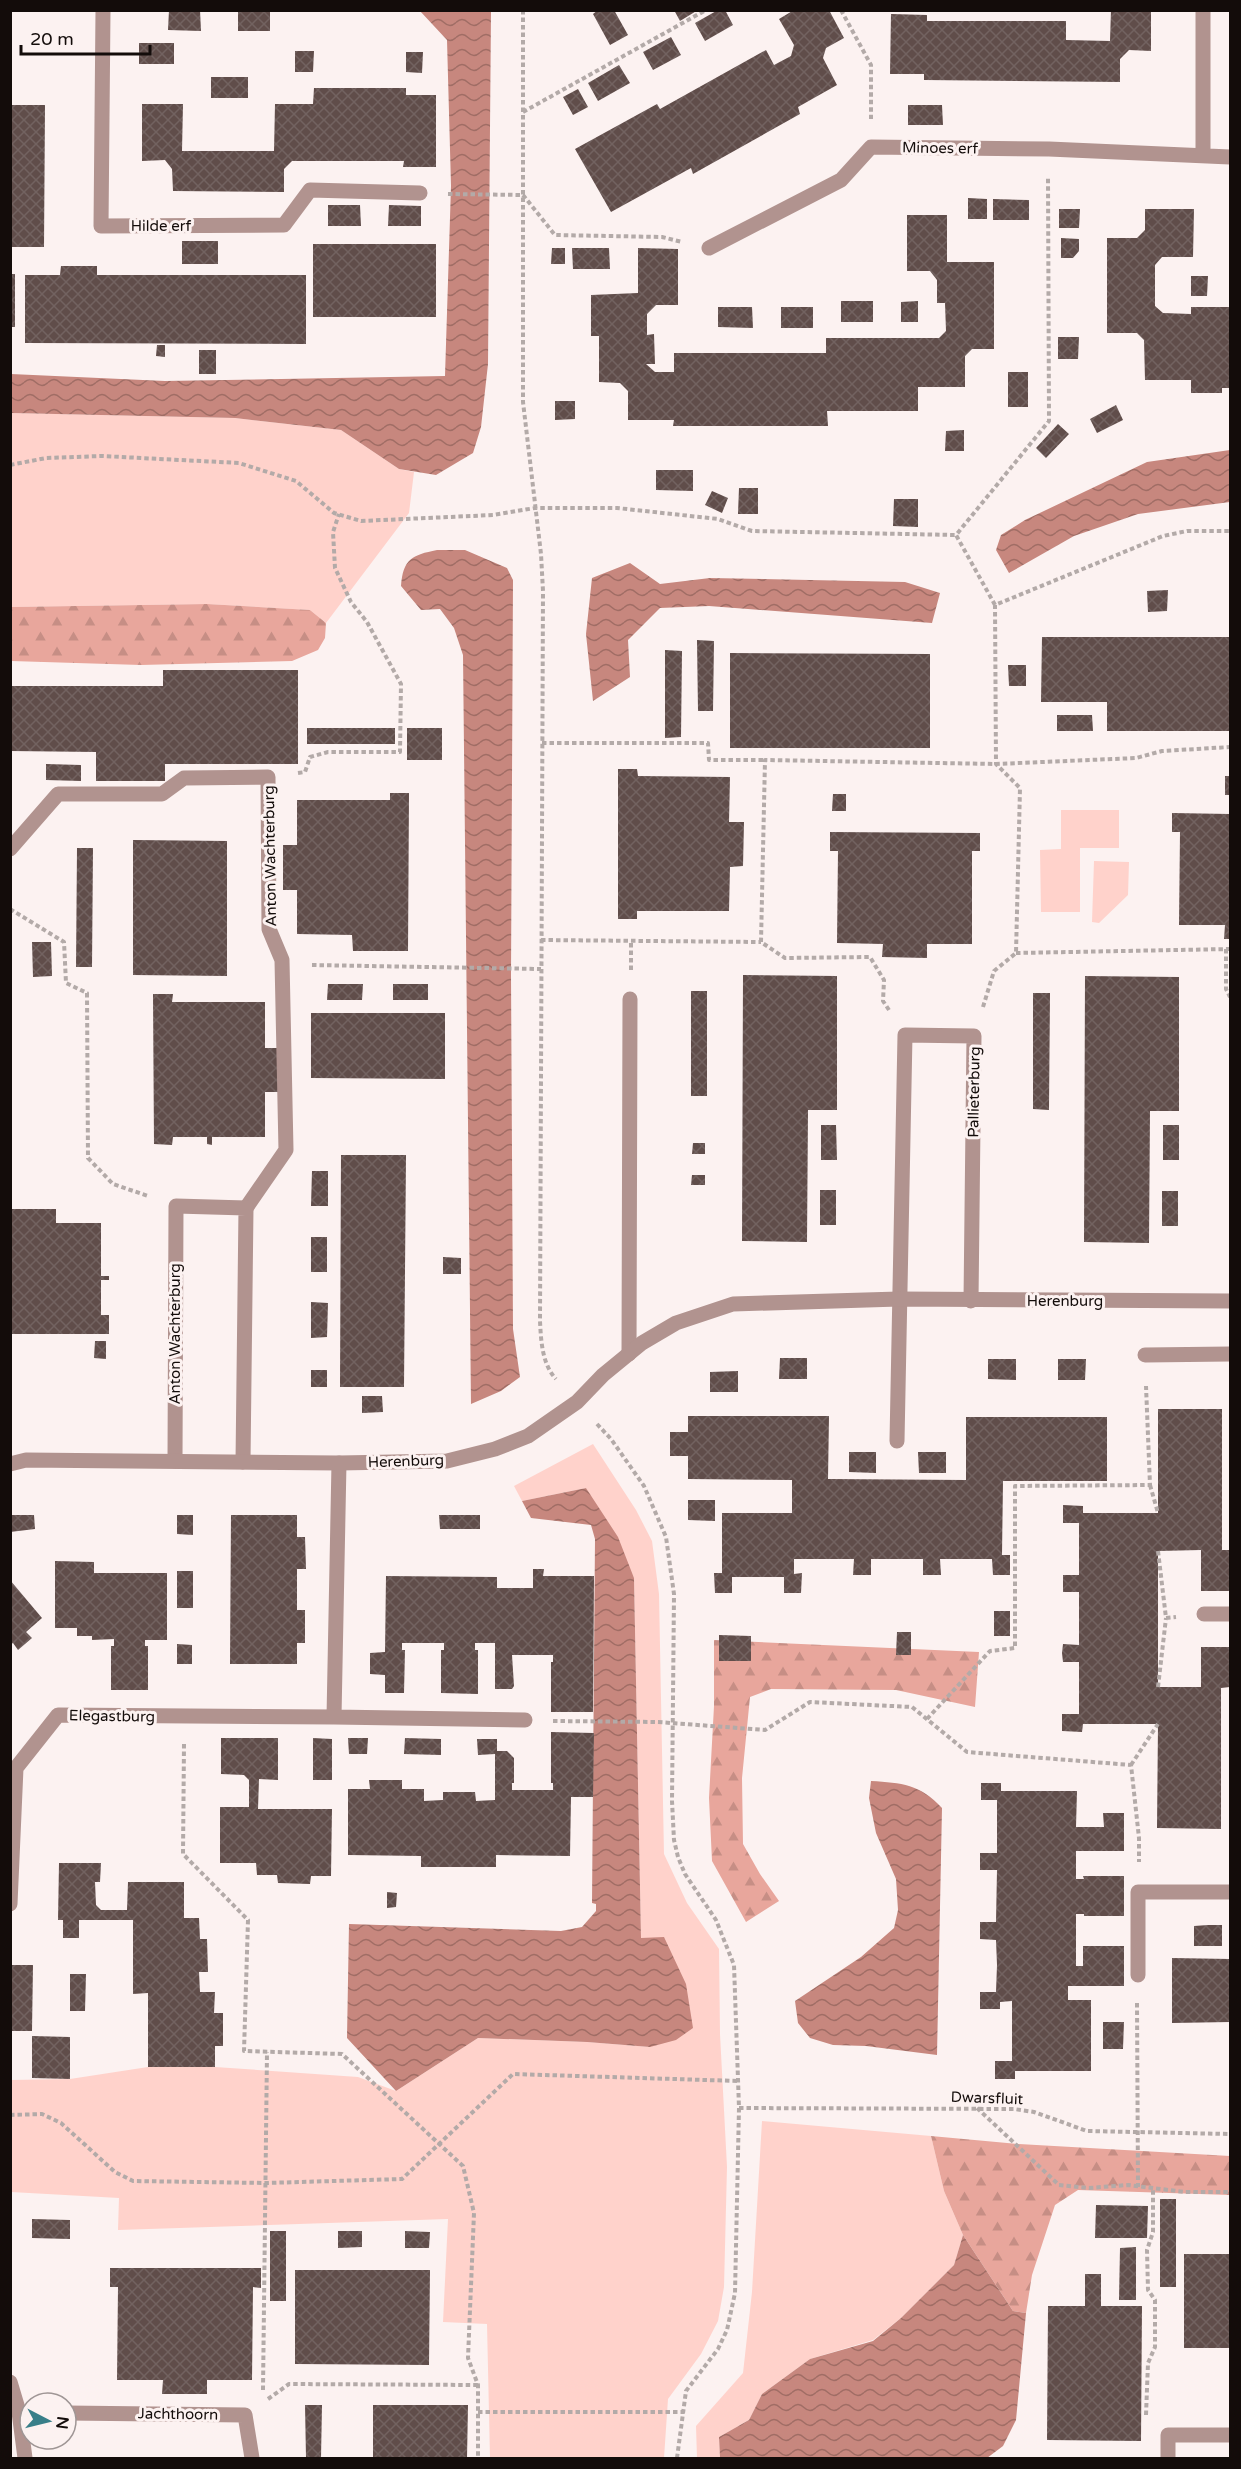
<svg xmlns="http://www.w3.org/2000/svg" width="1241" height="2469" font-family="'Varela Round',sans-serif">
<style>
.green{fill:#ffd2cb}
.forest{fill:url(#forest-firs)}
.water{fill:url(#water-waves)}
.building{fill:url(#building-cross-hatch)}
.lines{fill:none;stroke-linecap:round;stroke-linejoin:round}
.path{stroke:#b3aaa8;stroke-width:4;stroke-dasharray:4.5 3;stroke-linecap:butt}
.service{stroke:#b1938f;stroke-width:15}
.pedestrian{stroke:#b1938f;stroke-width:15}
.minor{stroke:#b1938f;stroke-width:15}
.tertiary{stroke:#b1938f;stroke-width:15}
.labels{text-anchor:middle;dominant-baseline:central;stroke-width:6;stroke-linejoin:round;paint-order:stroke}
.street-label{font-size:15px;fill:#130c0a;stroke:#fcf2f1}
</style>
<defs>
<pattern id="forest-firs" width="22" height="20" patternUnits="userSpaceOnUse" patternTransform="scale(1.5)"><rect width="22" height="20" fill="#e8a69c"/><path d="M5 1l3.5 6h-7zM16 11l3.5 6h-7z" fill="#c68e85"/></pattern>
<pattern id="water-waves" width="16" height="10" patternUnits="userSpaceOnUse" patternTransform="scale(1.5)"><rect width="16" height="10" fill="#c7877e"/><path d="M0 5q4-4 8 0t8 0" fill="none" stroke="#a06d65"/></pattern>
<pattern id="building-cross-hatch" width="8" height="8" patternUnits="userSpaceOnUse" patternTransform="scale(1.5)"><rect width="8" height="8" fill="#604d4a"/><path d="M0 0l8 8M0 8l8-8" fill="none" stroke="#726260"/></pattern>
</defs>
<rect width="100%" height="100%" fill="#fcf2f1"/>
<!-- green -->
<path class="green" d="M11,413L235,418L341,430L399,469L414,472L409,513L326,623L310,610L207,604L11,607Z
M1061,810H1119V848H1080V912H1041L1040,850L1061,849Z
M1094,861L1129,862L1128,895L1099,923L1092,922Z
M593,1444L636,1510L652,1541L659,1594L664,1854L687,1903L719,1949L720,2034L727,2167L724,2287L718,2321L701,2354L668,2399L664,2458H490L487,2324L443,2322L448,2219L118,2230L119,2198L11,2192L10,2080L70,2079L148,2067H215L358,2077L396,2091L478,2038L587,2042L650,2047L641,1938L634,1578L586,1488L522,1501L514,1486Z
M762,2121L931,2136L944,2191L963,2235L954,2265L901,2318L873,2340L810,2359L762,2394L749,2420L719,2437L720,2458H697L696,2426L743,2373L752,2292Z"/>
<!-- forest -->
<path class="forest" d="M207,604L310,610L326,623L325,638L318,650L292,661L141,665L11,661V607Z
M714,1640L979,1652L975,1707L896,1690L771,1689L750,1697L742,1778L743,1844L760,1874L779,1901L746,1922L712,1861L709,1798L714,1706Z
M931,2136L1019,2144L1230,2156V2195L1078,2190L1055,2205L1032,2275L1026,2313L1013,2311L963,2235L944,2191Z"/>
<!-- water -->
<path class="water" d="M420,11H491L488,364L481,427L473,453L436,475L399,469L341,430L235,418L11,413V374L165,381L445,376L451,186L447,40Z
M1230,450V502L1138,514L1074,536L1009,573L996,550L1001,535L1025,520L1147,462Z
M437,550H465L507,568L513,580L511,975L513,1329L520,1377L501,1391L471,1404L463,655L454,628L440,609L421,610L401,586C403,559 412,555 437,550Z
M630,563L660,584L710,578L905,582L940,593L932,623L709,606L660,608L628,640L630,677L593,701L586,634L592,578Z
M586,1488L618,1537L634,1578L641,1938L664,1937L686,1984L693,2028L676,2040L650,2047L587,2042L478,2038L396,2091L347,2038L349,1924L561,1931L582,1927L596,1911V1904L592,1903L595,1539L591,1525L531,1518L522,1501Z
M871,1781C902,1783 920,1784 942,1808L937,2055L866,2046L833,2045L810,2038L798,2023L795,2001L861,1957L894,1928L898,1910L896,1879L876,1833L869,1798Z
M963,2235L1013,2311L1026,2313L1016,2420L1003,2446L987,2458H720L719,2437L749,2420L762,2394L810,2359L873,2341L901,2318L954,2265Z"/>
<!-- building -->
<path class="building" d="M169,10H200L201,31L168,30Z
M238,10H270V31H238Z
M598,10H614L628,35L610,45L593,14Z
M674,10H698L680,21Z
M718,10H725L733,25L705,41L695,23Z
M794,10H829L844,38L826,48L823,58L837,85L798,107L800,114L693,174L691,168L611,212L575,149L657,104L660,109L766,50L774,65L791,56L794,45L779,19Z
M1111,10H1151V51L1129,50L1120,59V82L924,80V74H890L891,14L927,15V21H1066V40L1110,41Z
M671,37L681,55L653,70L643,52Z
M139,43H174V64H139Z
M295,51H314L313,72H295Z
M406,52H423L422,73L406,72Z
M619,65L630,83L598,101L588,83Z
M211,77H248V98H211Z
M314,88H406V95H436V167H403L404,161H292L284,169V192L173,191L172,169L165,160L142,161V104H183L182,151H274L275,104H313Z
M578,89L588,107L573,115L563,97Z
M10,105H45L44,247H10Z
M908,105H942L943,125H908Z
M968,198L987,199V219H968Z
M993,199L1029,200V220H993Z
M328,205H360L361,226H328Z
M389,205L421,206V226H388Z
M1059,209H1080L1079,228H1059Z
M1145,209H1194L1193,257H1162L1155,265V306L1163,313L1191,314V307H1230V388H1222V393H1191V380H1145L1144,340L1137,333H1107V238H1137L1145,230Z
M907,215H947V262H994V349H972L965,356V387H918V411H827L828,426H673L674,420H628V391L620,383L599,382V336H591V295L638,293V248L678,249V305H656L647,314V335L654,334L655,364H646L655,372H674V353H826V338H939L946,331L945,303H937V280L930,271H907Z
M1061,238L1079,239V251L1073,258H1061Z
M182,241H218V264H182Z
M313,244H436V317H313Z
M552,248H565V264H551Z
M572,248H609L610,269H573Z
M61,266H97V275H306V344L25,343V275H60Z
M10,274H15V327H10Z
M1191,276H1208L1207,296H1191Z
M841,301H873V322H841Z
M918,301V322H901V302Z
M718,307H752L753,328L718,327Z
M781,307H813V328H781Z
M1058,337H1079L1078,359H1058Z
M157,345H165V357L156,356Z
M199,350H216V374H199Z
M1008,372H1028V407H1008Z
M555,401H575V419L555,420Z
M1116,405L1123,420L1097,433L1090,419Z
M1058,424L1069,434L1046,458L1036,448Z
M964,430V451H945L946,431Z
M656,470H693V491L656,490Z
M739,488H758V514H738Z
M712,491L728,498L722,513L705,505Z
M894,499H918V527L893,526Z
M1168,590L1167,611L1148,612L1147,591Z
M1042,637H1230V731H1107V702H1041Z
M697,640L714,641L713,711H698Z
M665,650L682,651L681,737L665,738Z
M730,653L930,654V748H730Z
M1008,665H1026V686H1009Z
M163,670H298V764H165V781H96V752L10,751V686H163Z
M1057,715H1092L1093,731H1057Z
M307,728H395V744H307Z
M407,728H442V760H407Z
M46,764L81,765V781L46,780Z
M618,769H637L638,776L730,777L729,822H744L743,866L730,867L729,911H637V919H618Z
M1225,776H1230V795H1225Z
M390,793H409L408,951H353L352,935L297,934V890H283V845H297V800H390Z
M833,794H846V811H832Z
M1172,813L1230,814V939H1224L1225,925H1179L1180,832H1172Z
M830,832L980,833V851H972V944H927V958L882,957L883,944L837,943L838,851H830Z
M133,840L227,841V976L133,975Z
M77,848H93L92,967H76Z
M32,942H51L52,976L33,977Z
M743,975L837,976V1110H808L807,1242L742,1241Z
M1085,976L1179,977V1111H1150L1149,1243L1084,1242Z
M328,984H363L362,1000H327Z
M393,984H428V1000H393Z
M691,991H707V1096H691Z
M1033,993H1050L1049,1110L1033,1109Z
M153,994H173L172,1002H265V1048H279V1092H265V1137H212V1145L207,1144V1137H173L172,1145L154,1144Z
M311,1013H445V1079L311,1078Z
M821,1125H836L837,1160H821Z
M1163,1125H1179V1160H1163Z
M693,1143H705V1154H692Z
M341,1155H406L404,1387H340Z
M312,1171H328V1206H311Z
M692,1175H705V1185H691Z
M820,1190H836V1225H820Z
M1162,1191H1178V1226H1162Z
M11,1209H56V1223H101V1276H109V1280H101V1315H109V1334H10Z
M311,1237H327V1272H311Z
M443,1257L461,1258V1274H443Z
M311,1302L328,1303L327,1337L311,1338Z
M95,1341H106V1359L94,1358Z
M780,1358H807V1379H779Z
M988,1359H1016V1380L988,1379Z
M1058,1359H1086L1085,1380H1058Z
M311,1370H327V1387H311Z
M738,1371V1392H710V1372Z
M362,1396H382L383,1412L362,1413Z
M1158,1409H1222V1550H1230V1591H1201V1550L1158,1551V1687H1201V1647H1230V1687L1221,1688V1829L1157,1828L1158,1724H1083L1082,1732L1062,1731V1714H1079V1662H1063L1062,1653L1063,1644L1079,1645V1592H1063V1575H1079V1523H1063V1505L1083,1506V1513H1158Z
M688,1416H829L828,1479L966,1480V1417H1107V1481H1003L1002,1555H1010V1575H993L992,1559H940L941,1575H923V1559H871V1575H853L854,1559H794V1574L802,1573L801,1593H784V1577H732V1593H715L714,1573H722V1513H792V1480L688,1479V1456H670V1432H688Z
M849,1452H876V1473L849,1472Z
M918,1452H946V1473H919Z
M688,1500H715V1521L688,1520Z
M10,1515H34L35,1529L10,1532Z
M177,1515H193V1535L177,1534Z
M231,1515H297V1537H305L306,1569H297V1610H305V1643H297V1664H230Z
M439,1515H480V1529H440Z
M55,1561L94,1562V1573H167V1640H145V1646H148V1690H111V1646H114V1639L92,1640V1636H77V1628H55Z
M533,1569H544L543,1576H594L593,1712H551V1662H553V1655H512L514,1686L512,1689H495V1643H475V1650H478V1694L441,1693V1650H444V1643H402V1650H405L404,1693H385V1675L370,1674V1653L385,1652L386,1576L497,1577V1588H533Z
M177,1571H193V1608H177Z
M10,1580L42,1618L26,1632L32,1638L18,1650L13,1643L10,1645Z
M994,1611H1010V1636H994Z
M897,1632H911V1655H896Z
M719,1635L751,1636V1661H719Z
M177,1644L192,1645V1664H177Z
M551,1732L594,1733L593,1797H571L570,1856L496,1855V1867H421V1856L348,1855V1789H370L369,1780H402V1789H424V1801L443,1800V1792H475L476,1801L495,1800V1754L478,1755L477,1739H497V1751H507L514,1758V1783H512V1790H553V1783H551Z
M221,1738H278V1780L259,1779L258,1809H332L331,1876H311L310,1884L278,1883L277,1875H257L256,1863H220V1807H249V1780L244,1775L221,1774Z
M313,1738L332,1739V1780H313Z
M348,1738H368L367,1754H349Z
M405,1738L441,1739V1755L404,1754Z
M981,1783H1001V1791H1077L1076,1827H1104L1103,1813H1124V1851H1076V1879H1084L1083,1876H1124V1916H1084V1914H1076V1966H1083V1946H1124V1986H1068V2000H1091V2071H1015V2079H995V2061H1012V2001L1000,2002V2009H980V1992H996L997,1965L996,1940L980,1939V1922H996L997,1870H980V1853H997V1800H981Z
M59,1863H101L100,1882H95L96,1905L101,1910H127L128,1882H184V1918H199L200,1939H207L208,1972H199L200,1992H215L214,2013H223V2046H215V2067H148V1993L133,1994V1920H79V1938H63V1920H58Z
M387,1892L397,1893L396,1907L387,1908Z
M1208,1925H1222V1946H1194V1926Z
M1172,1958L1230,1959V2022L1172,2023Z
M10,1965H33L32,2031H10Z
M70,1974H86L85,2011H70Z
M1103,2022H1124L1123,2049H1103Z
M32,2036L70,2037V2079L32,2078Z
M1160,2199H1176V2287H1160Z
M1096,2205L1148,2206L1147,2238H1095Z
M32,2219L70,2220V2239L32,2238Z
M270,2231H286V2301H270Z
M338,2231H362V2247L338,2248Z
M405,2231L430,2232L429,2248H405Z
M1136,2247V2300H1119L1120,2248Z
M1184,2254H1230V2348H1184Z
M110,2268H261V2288L253,2287L252,2380H207V2394H162L163,2380H117L118,2287H110Z
M295,2270H430L429,2365L295,2364Z
M1085,2274H1101V2306H1142L1141,2441L1047,2440L1048,2306H1085Z
M305,2405H322L321,2458H306Z
M373,2405H468L467,2458H373Z"/>
<g class="lines">
<!-- path -->
<path class="path" d="M523,10V402L541,554L543,591L540,1321C541,1341 542,1364 556,1379
M841,10L871,65V119
M523,112L706,10
M448,194L523,195L555,235L662,237L682,242
M10,465L46,458L102,456L239,463L296,481L334,513L361,521L493,515L535,508H617L718,519L752,531L956,535
M995,605L956,535L1049,421L1048,177
M542,743H708L709,760H765
M298,773L305,772L310,757L328,752H400L401,684L367,622L351,602L335,568L333,532L339,514
M10,909L64,942L66,983L87,993L88,1158L113,1184L148,1196
M541,940L761,942
M1226,949V989L1230,997
M1016,953L1230,949
M312,965L541,969
M631,970V941
M983,1007L994,971L1016,953L1020,788L996,764L995,605L1163,536L1187,531H1230
M889,1010L883,1001L884,980L870,957L785,958L761,942L765,760L996,764L1136,758L1162,751L1230,747
M597,1424L611,1439L644,1486L666,1537L674,1594L672,1801L674,1840L678,1857L685,1874L716,1920L734,1965L739,2108L735,2293L727,2330L718,2349L686,2391L677,2458
M1150,1485L1158,1513
M1158,1551L1166,1618L1176,1617
M1158,1687L1166,1618
M927,1719L990,1651L1015,1648V1486L1150,1485L1146,1386
M553,1721L658,1722L765,1730L810,1702L912,1707L967,1752L1131,1765L1139,1838V1862
M184,1744L183,1854L248,1920L244,2051L342,2054L463,2166L474,2213L468,2358L478,2385V2458
M1131,1765L1158,1724
M1137,2003L1138,2187
M739,2108L1014,2109L1034,2112L1087,2131L1230,2134
M977,2108L1059,2185L1089,2188L1128,2185L1185,2192H1230
M10,2115L42,2114L61,2123L115,2172L133,2181L266,2183L402,2179L513,2074L738,2081
M263,2390L267,2052
M268,2399L289,2384L478,2385
M478,2412H684
M1146,2415L1148,2363L1155,2347V2300L1148,2290L1147,2250L1153,2232V2188"/>
<!-- service -->
<path class="service" d="M629,1354L630,999"/>
<!-- pedestrian -->
<path class="pedestrian" d="M10,849L58,794H162L184,778L268,777L269,929L282,960L286,1150L246,1208"/>
<!-- minor -->
<path class="minor" d="M103,10L101,226L284,225L310,190L420,193
M1203,156V10
M709,248L841,180L871,147L1049,149L1230,157
M1145,1355L1230,1354
M897,1441L905,1035L974,1036L971,1301
M175,1461L176,1206L246,1208L243,1462
M339,1463L334,1717L525,1720
M1204,1614H1230
M10,1904L16,1768L58,1715L334,1717
M1138,1975V1892H1230
M66,2413L245,2415L252,2458
M1168,2458V2435H1230"/>
<!-- tertiary -->
<path class="tertiary" d="M10,1464L26,1460L339,1463L447,1461L495,1449L528,1436L577,1402L603,1375L642,1343L676,1323L733,1304L899,1299L1230,1301
M10,2382L19,2412L25,2458"/>
</g>
<g class="labels">
<!-- street labels -->
<g class="street-label">
<text transform="translate(940 148) rotate(1)">Minoes erf</text>
<text x="161" y="226">Hilde erf</text>
<text transform="translate(270 856) rotate(-91)">Anton Wachterburg</text>
<text transform="translate(974 1092) rotate(-89)">Pallieterburg</text>
<text x="1065" y="1301">Herenburg</text>
<text transform="translate(175 1334) rotate(-90)">Anton Wachterburg</text>
<text transform="translate(406 1461) rotate(-2)">Herenburg</text>
<text transform="translate(112 1716) rotate(1)">Elegastburg</text>
<text transform="translate(987 2098) rotate(2)">Dwarsfluit</text>
<text transform="translate(178 2414) rotate(1)">Jachthoorn</text>
</g>
</g>
<!-- border -->
<rect width="1241" height="2469" fill="none" stroke="#130c0a" stroke-width="24"/>
<!-- north arrow -->
<g transform="translate(48 2421) rotate(97)"><circle r="28" fill="#fcf2f1" stroke="#9f9695" stroke-width="1.5"/>
<path d="M0-4.5L10 22L0 15L-10 22Z" fill="#387f89"/>
<text y="-9" font-size="16" font-weight="bold" text-anchor="middle" fill="#130c0a">N</text>
</g>
<!-- scale -->
<path d="M21 45v9h129v-9" fill="none" stroke="#130c0a" stroke-width="3"/>
<text x="30" y="45" font-size="18" fill="#130c0a" stroke="#fcf2f1" stroke-width="4.5" paint-order="stroke">20 m</text>
</svg>
